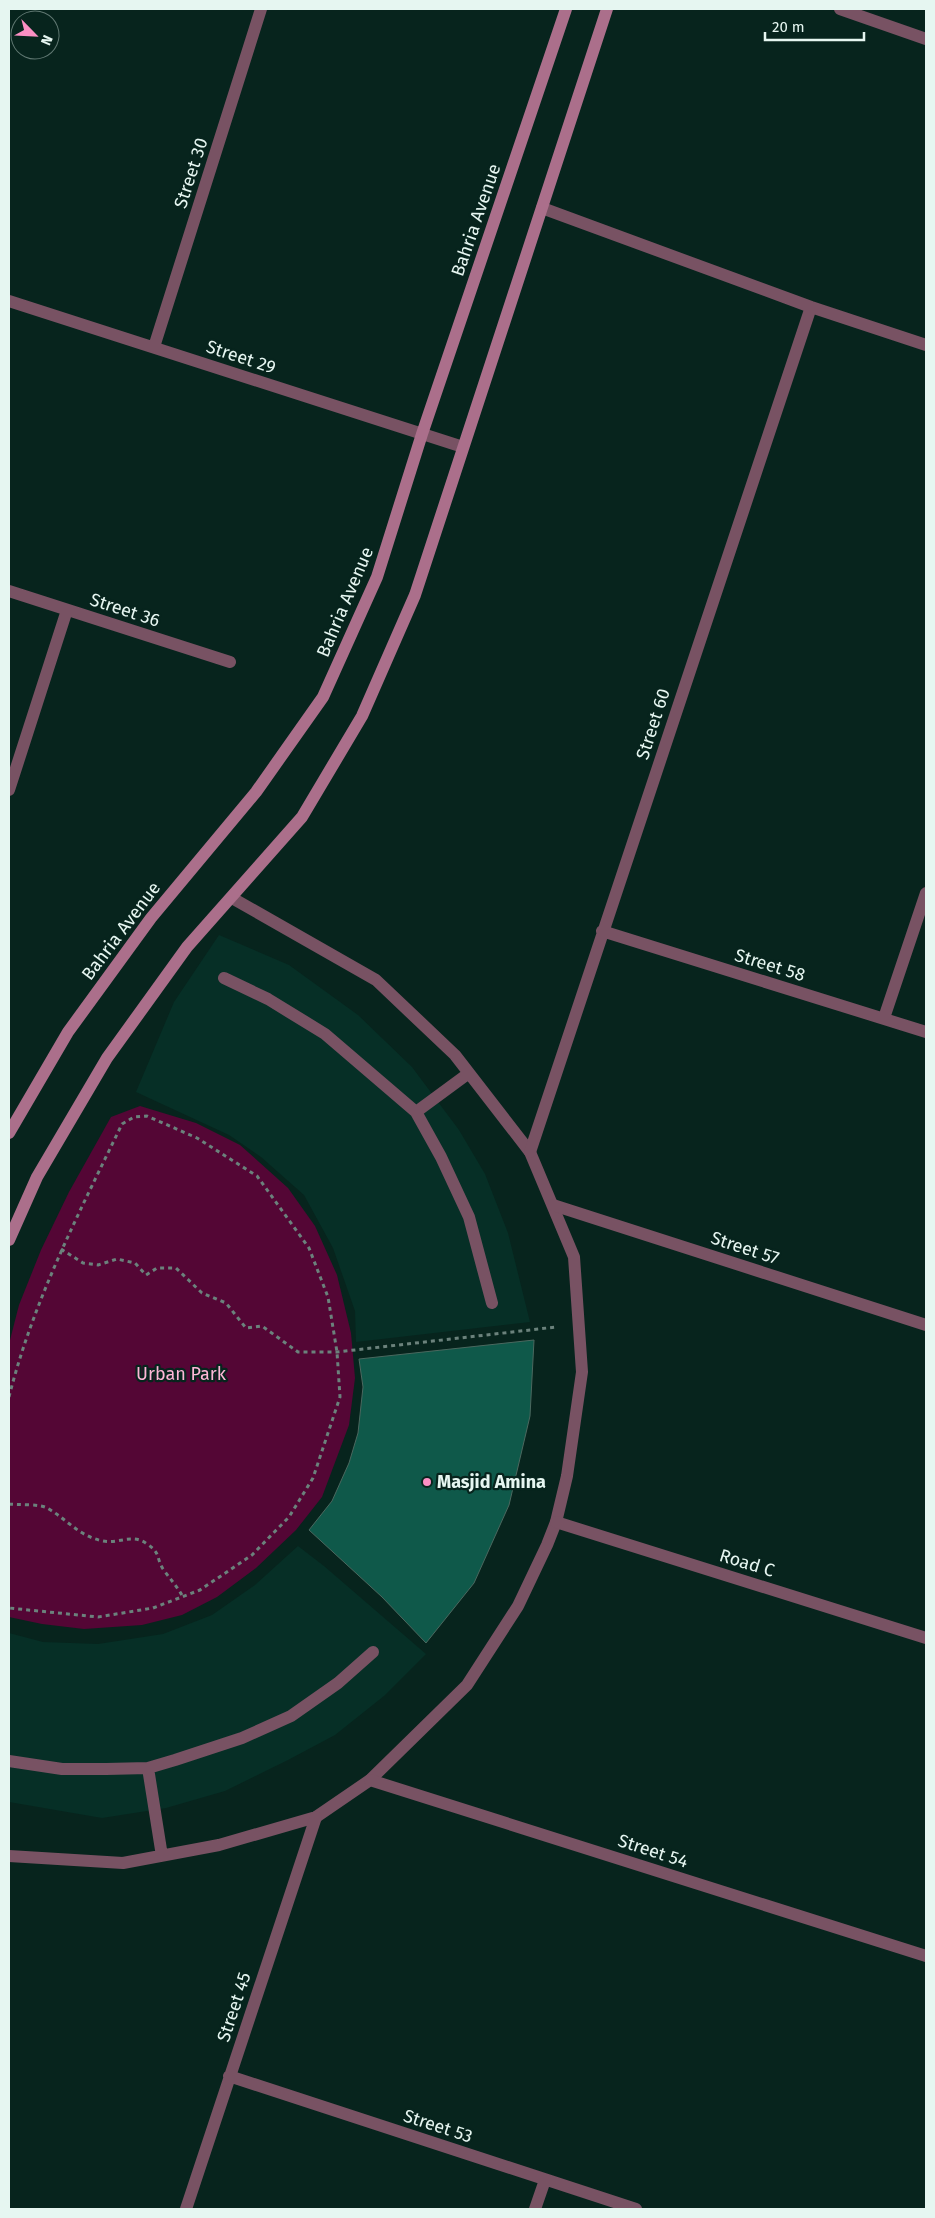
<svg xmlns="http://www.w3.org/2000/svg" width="935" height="2218" font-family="'Fira Sans',sans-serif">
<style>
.built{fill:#062f26}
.green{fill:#540635}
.building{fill:#0f594a;stroke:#4b685f}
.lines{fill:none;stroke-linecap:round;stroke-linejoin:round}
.path{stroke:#6b827c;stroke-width:3;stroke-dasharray:4 4;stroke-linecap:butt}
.lane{stroke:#785263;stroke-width:12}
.street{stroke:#785263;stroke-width:12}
.secondary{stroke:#ab6f8b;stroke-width:12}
.poi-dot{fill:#fb8fc3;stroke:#07241d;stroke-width:2}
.labels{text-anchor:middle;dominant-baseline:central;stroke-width:4.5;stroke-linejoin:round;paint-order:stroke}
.street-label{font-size:18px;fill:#e6f6f1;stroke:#07241d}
.park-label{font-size:18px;fill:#feb7d7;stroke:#07241d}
.poi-label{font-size:18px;font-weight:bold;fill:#e6f6f1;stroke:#07241d;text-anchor:start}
</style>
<rect width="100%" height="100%" fill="#07241d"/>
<!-- built -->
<path class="built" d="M219,935L289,965L358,1015L412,1067L459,1130L485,1174L508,1233L530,1322L356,1342L355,1311L333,1248L304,1195L261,1157L229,1135L136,1092L174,1002Z
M298,1546L324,1566L426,1654L384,1696L335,1735L288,1760L225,1791L166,1808L102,1818L9,1802V1633L43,1642L98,1644L163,1634L212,1615L255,1585Z"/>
<!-- green -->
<path class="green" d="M140,1106L196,1123L240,1145L288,1188L315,1226L337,1275L351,1333L355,1378L349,1425L322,1497L296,1530L256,1568L217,1597L182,1615L142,1625L84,1629L42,1624L9,1617V1344L19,1305L41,1250L69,1192L111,1117Z"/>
<!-- building -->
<path class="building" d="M534,1340L530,1416L509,1505L474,1583L426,1643L382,1597L309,1530L332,1501L349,1463L358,1433L363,1387L359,1359Z"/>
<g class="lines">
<!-- path -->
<path class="path" d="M61,1249L83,1263L98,1265L117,1259L135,1263L146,1275L157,1268H176L202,1293L226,1303L246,1328L262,1326L298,1352H337L556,1327
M9,1397C33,1301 79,1213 122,1124L134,1117L147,1116L197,1138L257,1176L309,1248L328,1297L337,1352L340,1397L313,1478L289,1517L252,1555L200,1590L153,1608L98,1617L9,1608
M9,1504C18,1505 41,1504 47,1508C67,1519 78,1536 103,1541C119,1544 133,1533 147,1544C161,1553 156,1558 163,1569C170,1579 177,1586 183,1597"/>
<!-- lane -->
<path class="lane" d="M224,978L268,999L325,1034L416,1112L441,1157L469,1217L492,1303
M416,1112L469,1073
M9,1761L62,1769H106L148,1768L175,1760L242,1738L291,1716L338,1683L373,1652
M148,1768L162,1856
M9,1856L123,1863L219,1845L316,1817L370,1780L467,1685L518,1606L547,1545L556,1522L567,1476L582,1372L574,1257L530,1152L455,1055L376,980L232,898"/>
<!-- street -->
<path class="street" d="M840,9L926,39
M542,208L811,307L926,345
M9,301L463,447
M154,347L261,9
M9,591L230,662
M9,790L67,610
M602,931L926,1032
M884,1018L926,893
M530,1152L811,307
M553,1205L926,1325
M556,1522L926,1638
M370,1780L926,1956
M229,2076L636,2209
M186,2209L316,1817
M535,2209L545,2180"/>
<!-- secondary -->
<path class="secondary" d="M9,1133L68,1032L151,918L256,792L323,697L377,577L422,434L566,9
M9,1240L37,1177L107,1058L187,947L302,817L362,716L415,595L607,9"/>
</g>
<!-- markers -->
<circle class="poi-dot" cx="427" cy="1482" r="5"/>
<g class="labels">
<!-- street labels -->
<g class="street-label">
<text transform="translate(191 173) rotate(-72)">Street 30</text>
<text transform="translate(476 220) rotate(-71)">Bahria Avenue</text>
<text transform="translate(241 357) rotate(18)">Street 29</text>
<text transform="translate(345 602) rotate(-67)">Bahria Avenue</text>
<text transform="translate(125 610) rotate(18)">Street 36</text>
<text transform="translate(653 724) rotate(-72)">Street 60</text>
<text transform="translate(121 931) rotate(-53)">Bahria Avenue</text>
<text transform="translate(770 965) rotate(17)">Street 58</text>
<text transform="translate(745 1248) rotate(18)">Street 57</text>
<text transform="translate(747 1563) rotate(17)">Road C</text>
<text transform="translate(653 1851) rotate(18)">Street 54</text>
<text transform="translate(234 2007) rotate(-72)">Street 45</text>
<text transform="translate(438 2126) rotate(18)">Street 53</text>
</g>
<!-- park labels -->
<g class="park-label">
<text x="181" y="1374">Urban Park</text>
</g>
<!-- poi labels -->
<g class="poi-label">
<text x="437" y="1482">Masjid Amina</text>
</g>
</g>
<!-- border -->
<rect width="935" height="2218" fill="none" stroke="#e6f6f1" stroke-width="20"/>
<!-- north arrow -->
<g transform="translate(35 35) rotate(114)"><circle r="24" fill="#07241d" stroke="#607872"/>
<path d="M0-4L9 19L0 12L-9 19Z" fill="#fb8fc3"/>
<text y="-8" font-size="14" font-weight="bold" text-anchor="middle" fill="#e6f6f1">N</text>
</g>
<!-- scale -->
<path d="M765 32v8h99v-8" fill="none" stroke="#e6f6f1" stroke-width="2.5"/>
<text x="772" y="32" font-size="15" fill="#e6f6f1" stroke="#07241d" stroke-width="4" paint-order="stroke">20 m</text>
</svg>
